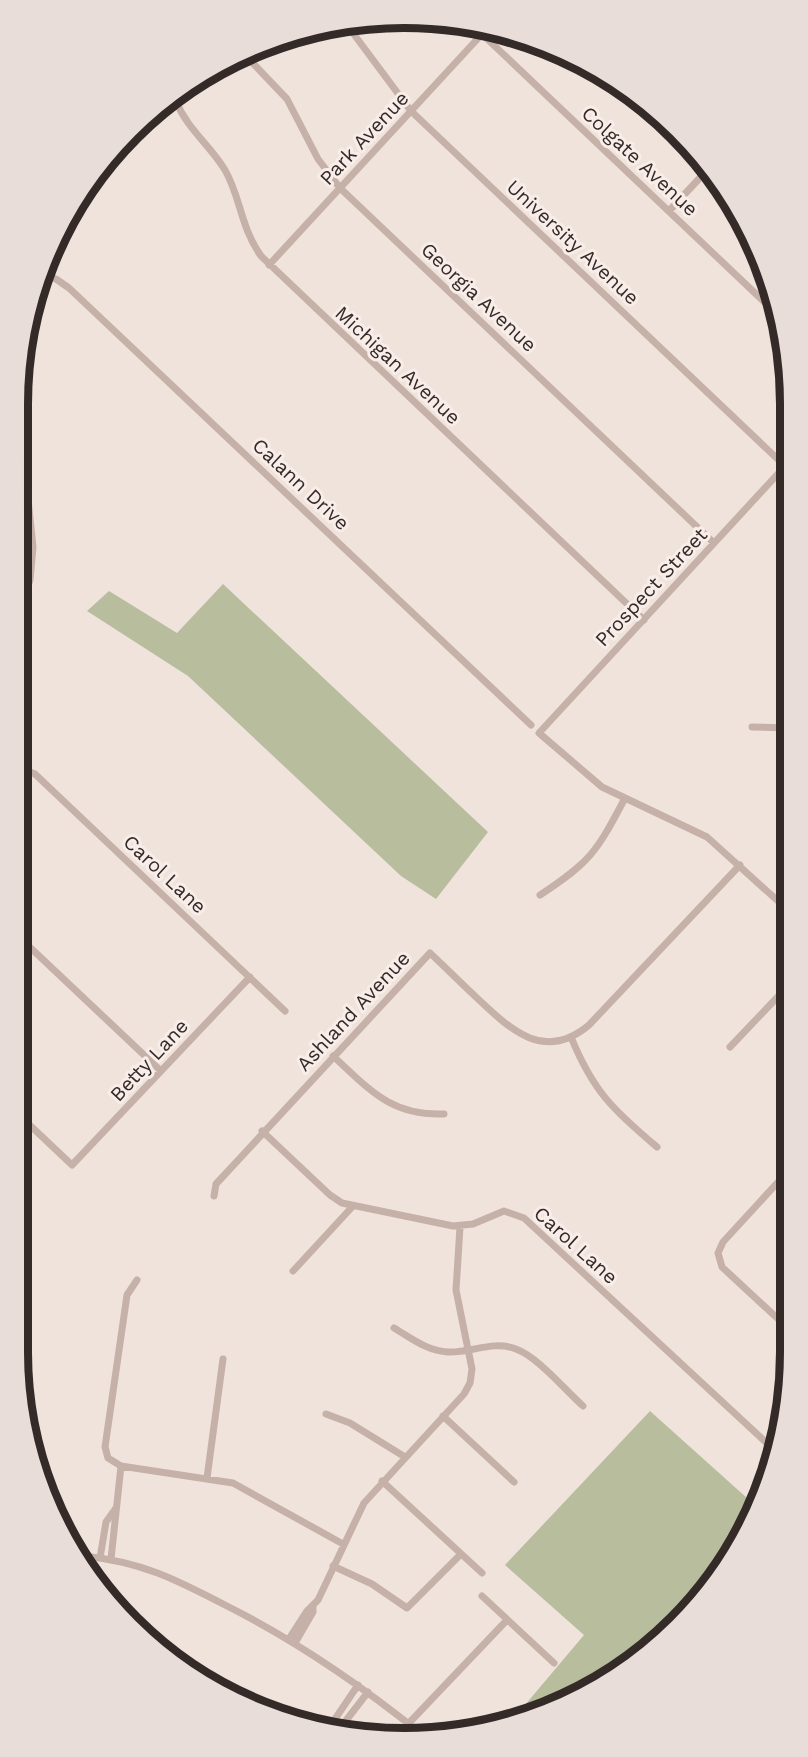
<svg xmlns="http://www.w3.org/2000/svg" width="808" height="1757" font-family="'Work Sans',sans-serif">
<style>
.green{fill:#b8bd9d}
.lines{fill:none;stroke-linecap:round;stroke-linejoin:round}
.minor{stroke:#c6b1a9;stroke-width:7}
.labels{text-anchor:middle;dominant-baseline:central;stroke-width:6;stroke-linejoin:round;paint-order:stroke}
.street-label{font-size:20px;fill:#342a28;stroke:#f8ede8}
.rim{fill:none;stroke:#342a28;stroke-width:8}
</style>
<rect width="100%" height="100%" fill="#efe3dc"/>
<!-- green -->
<path class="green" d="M223,584L488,832L436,899L401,876L188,676L87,611L109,591L177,633Z
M650,1411L757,1507L694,1608L597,1687L514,1718L584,1635L505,1565Z"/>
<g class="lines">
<!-- minor -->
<path class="minor" d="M350,29L411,111L787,468
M481,33L776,313
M245,55L287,99L318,159L340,188L714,543
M176,101C187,129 210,145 225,170C241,198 240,226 261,256L644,620
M669,211L709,168
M269,265L482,34
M44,275L56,279L69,288L531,725
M787,464L539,733L602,787L707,837L789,911
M18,615L30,580L33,547L18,403
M752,727L788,728
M18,767L35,774L285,1011
M540,895C590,862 596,853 624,800
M18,936L161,1071
M571,1037C593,1091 613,1110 657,1147
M730,1047L789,985
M333,1056C370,1090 391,1116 444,1114
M18,1114L72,1165L250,977
M262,1131L330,1195L342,1203L453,1226L473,1224L504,1211L524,1218L771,1447
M789,1143L779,1181L723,1242L718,1253L722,1267L790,1330
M779,1181L789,1190
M214,1196L216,1184L430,953C446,968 461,983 477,998C510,1029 544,1063 589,1025L740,865
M293,1271L353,1206
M137,1280L127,1295L105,1447L108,1458L121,1466L233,1483L343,1544
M394,1328C411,1338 427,1351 448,1352C472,1353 492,1340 516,1349C538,1357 565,1390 583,1406
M326,1414L350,1423L405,1457
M443,1416L514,1482
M207,1478L223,1359
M382,1481L482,1573
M84,1556C142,1562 175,1579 225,1605C295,1640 358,1683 419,1732
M100,1558L106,1522L116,1508
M111,1559L121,1466
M333,1566L372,1584L407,1608L461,1554
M482,1596L554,1663
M289,1639L307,1611L318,1600L364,1503L464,1394L470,1383L472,1369L456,1290L460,1227
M295,1643L313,1612V1607
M409,1723L507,1620
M332,1732L333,1722L358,1685
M333,1732L341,1727L368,1692"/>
</g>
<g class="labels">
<!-- street labels -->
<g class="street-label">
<text transform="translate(364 138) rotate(-47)">Park Avenue</text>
<text transform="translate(640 161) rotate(43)">Colgate Avenue</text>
<text transform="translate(573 242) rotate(43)">University Avenue</text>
<text transform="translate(479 297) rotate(43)">Georgia Avenue</text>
<text transform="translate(398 365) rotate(43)">Michigan Avenue</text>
<text transform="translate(301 484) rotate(43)">Calann Drive</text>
<text transform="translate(651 587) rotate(-47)">Prospect Street</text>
<text transform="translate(165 874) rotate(43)">Carol Lane</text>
<text transform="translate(353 1011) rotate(-47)">Ashland Avenue</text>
<text transform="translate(149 1060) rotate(-47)">Betty Lane</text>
<text transform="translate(576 1245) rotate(42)">Carol Lane</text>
</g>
</g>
<!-- crop -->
<path d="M0 0H808V1757H0ZM404 28H404A376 376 0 0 1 780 404V1352A376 376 0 0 1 404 1728H404A376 376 0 0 1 28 1352V404A376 376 0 0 1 404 28Z" fill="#e8ddd9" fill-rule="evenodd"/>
<path class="rim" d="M404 28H404A376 376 0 0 1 780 404V1352A376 376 0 0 1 404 1728H404A376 376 0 0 1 28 1352V404A376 376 0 0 1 404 28Z"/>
</svg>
